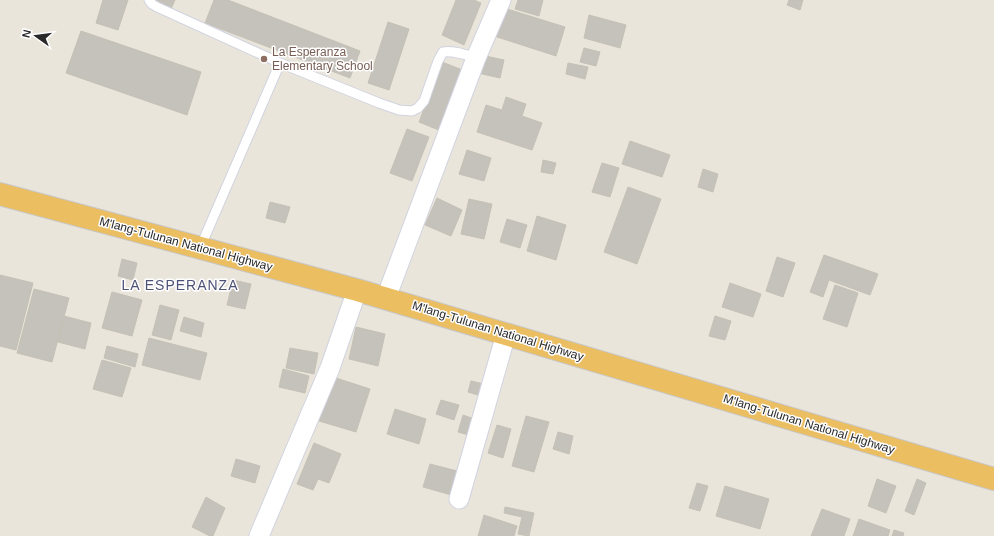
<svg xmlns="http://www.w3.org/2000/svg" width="994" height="536" font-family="Helvetica,sans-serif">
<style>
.building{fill:#c5c1bb;stroke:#c5c1b5}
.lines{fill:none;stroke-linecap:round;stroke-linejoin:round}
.service-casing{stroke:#d1d3e0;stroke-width:11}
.minor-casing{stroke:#d1d3e0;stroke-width:21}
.trunk-casing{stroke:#c7c7c7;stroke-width:24}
.service{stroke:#fff;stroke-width:9}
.minor{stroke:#fff;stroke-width:19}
.trunk{stroke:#ebbe62;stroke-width:22}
.education-dot{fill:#8d6e63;stroke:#fff;stroke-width:1.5}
.labels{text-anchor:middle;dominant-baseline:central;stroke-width:3;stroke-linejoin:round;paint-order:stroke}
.education-label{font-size:12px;fill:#785e54;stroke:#fff;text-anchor:start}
.street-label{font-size:12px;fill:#292929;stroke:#fff}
.quarter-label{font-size:14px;letter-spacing:1px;fill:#4d5176;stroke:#fff}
</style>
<rect width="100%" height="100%" fill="#eae5db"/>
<!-- building -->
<path class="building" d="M103,0H128L118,30L96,23Z
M152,0H175L171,9Z
M214,0H228L360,51L350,78L205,23Z
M456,0H474L481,3L464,45L442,35Z
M518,0H543L539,16L515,9Z
M789,0H803L800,10L787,5Z
M504,8L565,27L556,56L494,36Z
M589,15L626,25L620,48L584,38Z
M388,22L409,29L389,90L368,83Z
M81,31L201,72L187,115L66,73Z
M584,48L600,52L596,66L580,62Z
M481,55L504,60L500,78L478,73Z
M442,62L465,71L441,131L419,122Z
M568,63L588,67L585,79L566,74Z
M506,97L526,104L522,116L542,123L532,150L477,132L486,105L502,110Z
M407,129L429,137L412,181L390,173Z
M630,141L670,155L662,177L622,164Z
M467,150L491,158L484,181L459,174Z
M543,160L556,163L553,174L541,172Z
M602,163L619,168L610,197L592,192Z
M703,169L718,174L713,192L698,187Z
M628,187L661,199L637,264L604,252Z
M437,198L462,210L451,236L425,225Z
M469,199L492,204L484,239L461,234Z
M270,202L290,207L285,223L266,218Z
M537,216L566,225L556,260L527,251Z
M507,219L527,225L520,248L500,242Z
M824,255L878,274L870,295L829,280L823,297L810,292Z
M777,257L795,263L783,297L766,291Z
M122,259L137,263L133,280L118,276Z
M0,275L33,283L16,350L0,346Z
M233,280L251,284L245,309L227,305Z
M730,283L761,294L753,317L722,307Z
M835,285L858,293L847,327L823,319Z
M34,289L69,298L52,362L17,353Z
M112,292L142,300L132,336L102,328Z
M160,305L179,310L171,340L152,335Z
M64,316L91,323L85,349L58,342Z
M715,316L731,321L725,340L709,336Z
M184,317L204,323L201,337L180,331Z
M356,327L385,334L378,366L349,359Z
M149,338L207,353L200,380L142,365Z
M107,346L138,354L135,367L104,358Z
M290,348L318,353L314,374L286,368Z
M102,360L131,368L122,397L93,389Z
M283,369L309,376L305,393L279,387Z
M333,377L370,389L356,432L319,421Z
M471,381L488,385L485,397L468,392Z
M441,400L459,405L454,420L436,414Z
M395,409L426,419L419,444L387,434Z
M463,415L477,420L472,436L458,432Z
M526,416L549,422L534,472L512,466Z
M497,425L511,429L503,458L488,453Z
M558,432L573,436L569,454L553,449Z
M314,443L341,454L329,483L318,479L313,490L297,484Z
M236,459L260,466L255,483L231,476Z
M430,464L461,472L455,496L423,487Z
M877,479L896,486L886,513L868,506Z
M917,479L926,483L914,515L905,511Z
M697,483L708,486L700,511L689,508Z
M725,486L769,499L760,529L716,516Z
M206,497L225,508L213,536H210L192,527Z
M505,507L534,513L529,536L518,534L522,517L504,513Z
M822,509L850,519L844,536H811Z
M484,515L517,526L514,536H478Z
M859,519L890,530L888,536H853Z
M894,530L904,533L903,536H892Z"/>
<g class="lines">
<defs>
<path id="service" d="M149,0L152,4L157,7L280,63L379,103L399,110L412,111L418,108L424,101L438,61L443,52C454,50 466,55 476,58
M200,248L280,63"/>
<path id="minor" d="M386,298L476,58L501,0
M459,499L506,334
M259,536L330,368L357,290"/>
<path id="trunk" d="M0,194L357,290L994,479"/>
</defs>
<!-- service casing -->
<use href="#service" class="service-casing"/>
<!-- minor casing -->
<use href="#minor" class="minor-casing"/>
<!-- trunk casing -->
<use href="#trunk" class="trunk-casing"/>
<!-- service -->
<use href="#service" class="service"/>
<!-- minor -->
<use href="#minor" class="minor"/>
<!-- trunk -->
<use href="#trunk" class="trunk"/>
</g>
<!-- markers -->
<circle class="education-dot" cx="264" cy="59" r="4"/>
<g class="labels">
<!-- education labels -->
<g class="education-label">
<text x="272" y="52">La Esperanza<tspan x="272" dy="14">Elementary School</tspan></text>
</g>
<!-- street labels -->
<g class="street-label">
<text transform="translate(186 244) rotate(15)">M'lang-Tulunan National Highway</text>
<text transform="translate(498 331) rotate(17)">M'lang-Tulunan National Highway</text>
<text transform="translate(809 424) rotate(17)">M'lang-Tulunan National Highway</text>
</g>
<!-- quarter labels -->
<g class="quarter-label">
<text x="180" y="285">LA ESPERANZA</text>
</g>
</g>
<!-- north arrow -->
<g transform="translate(36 36) rotate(284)" stroke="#ffffff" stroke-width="3" paint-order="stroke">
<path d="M0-3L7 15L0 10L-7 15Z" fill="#292929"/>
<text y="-6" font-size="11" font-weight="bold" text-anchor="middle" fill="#292929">N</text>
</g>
</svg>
